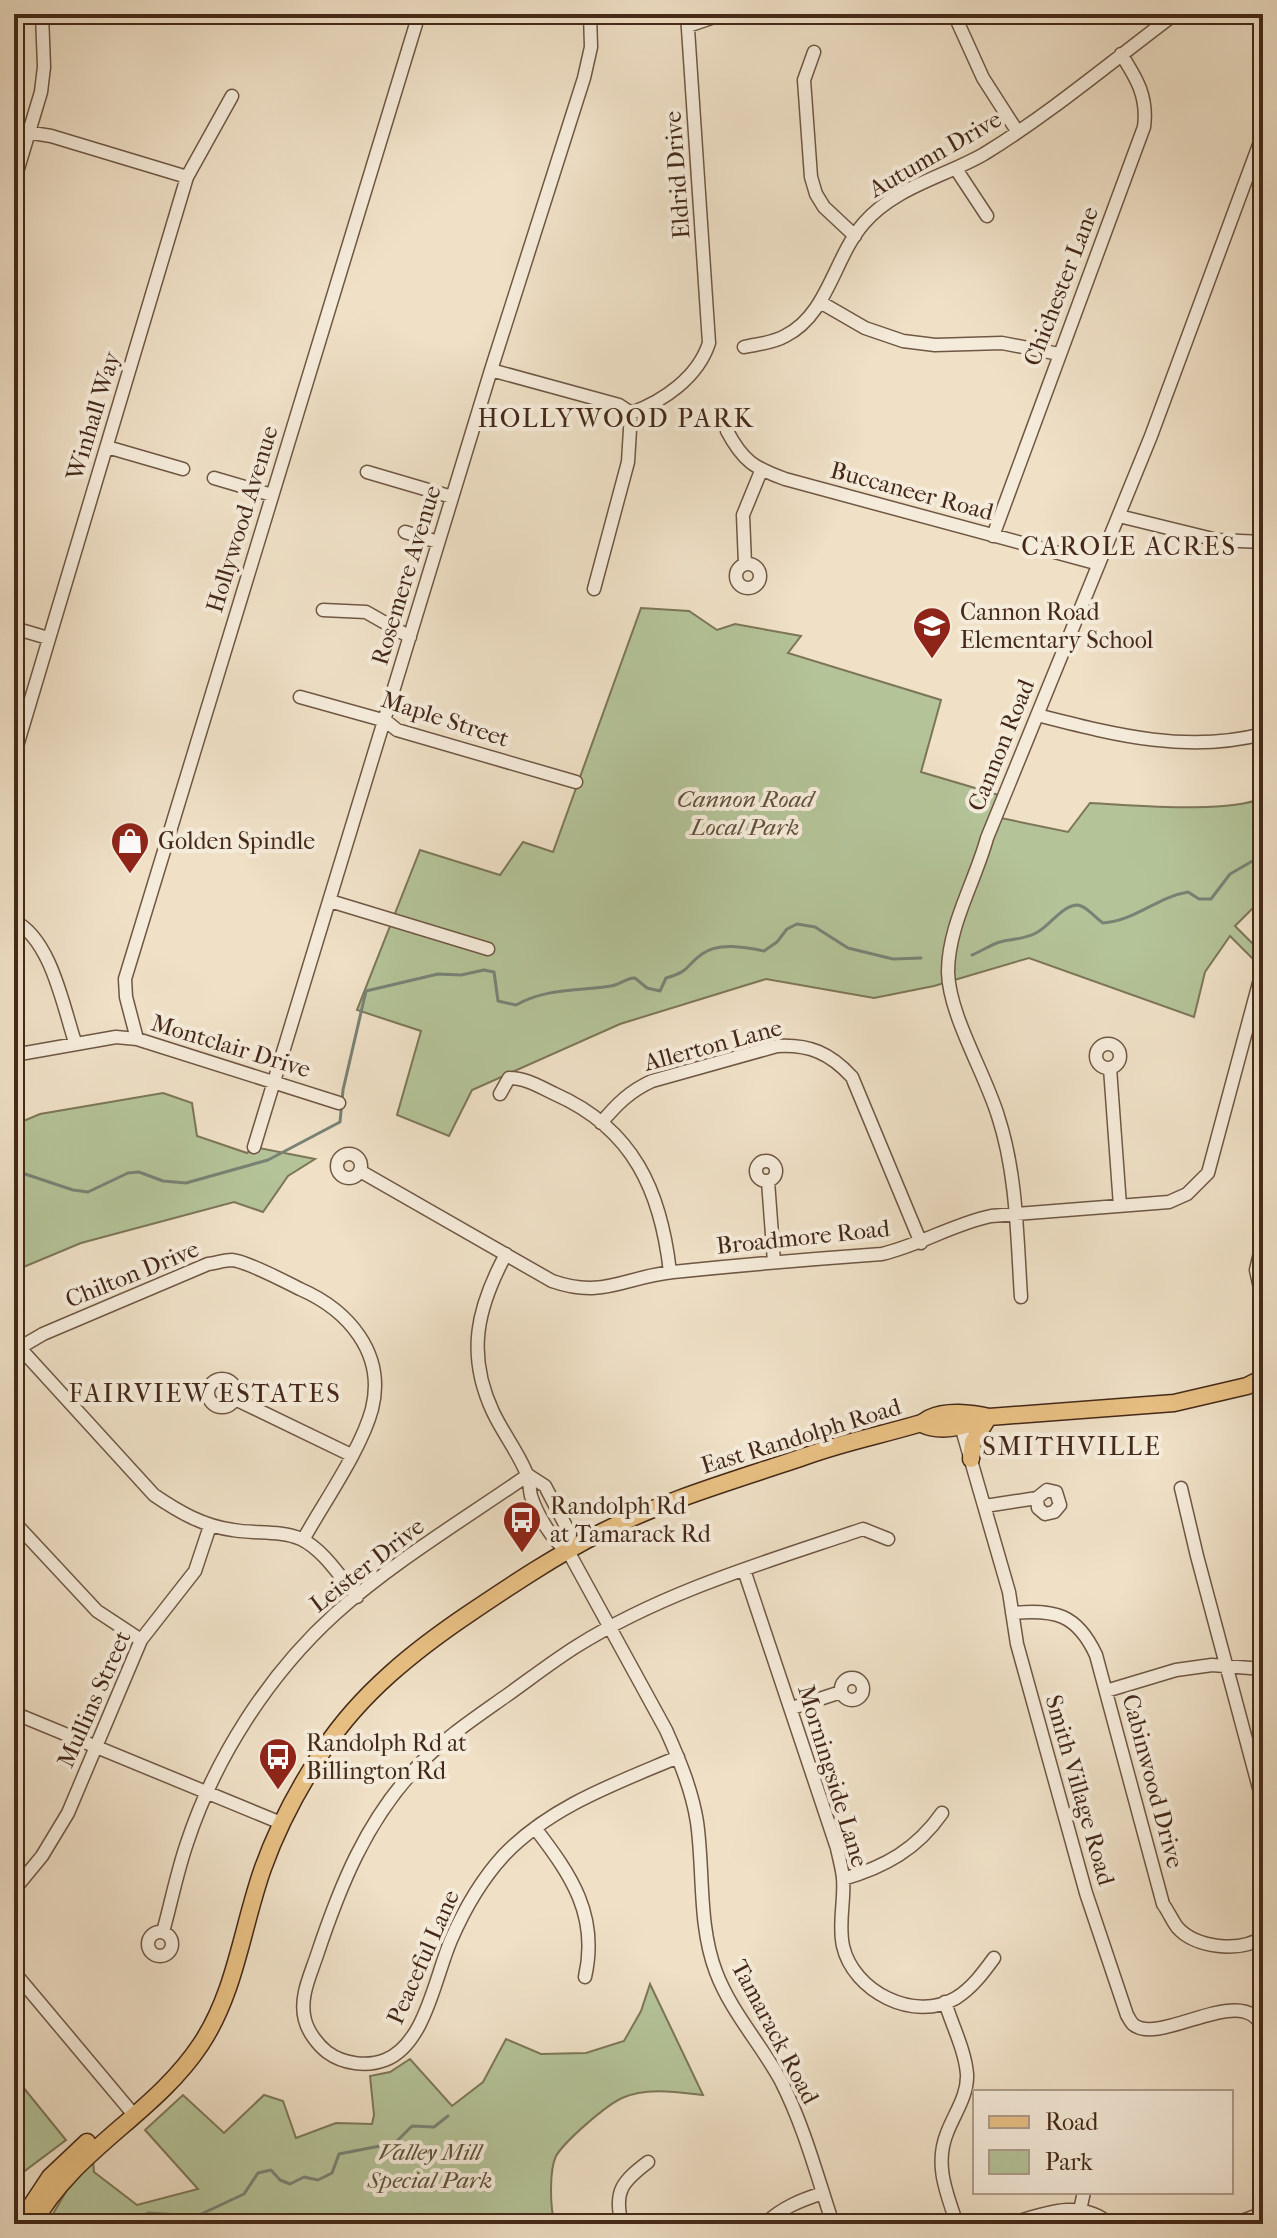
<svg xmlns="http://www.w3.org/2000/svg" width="1277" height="2238" font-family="'IM FELL French Canon',serif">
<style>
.green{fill:#b4c398;stroke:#7c7658;stroke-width:2}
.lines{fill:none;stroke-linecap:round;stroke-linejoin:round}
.stream{stroke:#788275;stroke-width:3}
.minor-casing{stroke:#6f5744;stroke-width:15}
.major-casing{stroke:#442918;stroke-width:19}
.minor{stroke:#f5ebda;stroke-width:12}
.major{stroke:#e8c083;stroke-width:16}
.labels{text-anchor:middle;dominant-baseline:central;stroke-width:8;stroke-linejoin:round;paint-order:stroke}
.street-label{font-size:24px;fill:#442918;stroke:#f5ebda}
.poi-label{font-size:24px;fill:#442918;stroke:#f5ebda;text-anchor:start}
.park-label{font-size:24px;font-style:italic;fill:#605038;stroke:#f5ebda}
.neighbourhood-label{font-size:26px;letter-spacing:2px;fill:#442918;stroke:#f5ebda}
</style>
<rect width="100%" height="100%" fill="#efe0c6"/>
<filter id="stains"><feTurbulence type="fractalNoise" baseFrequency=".0025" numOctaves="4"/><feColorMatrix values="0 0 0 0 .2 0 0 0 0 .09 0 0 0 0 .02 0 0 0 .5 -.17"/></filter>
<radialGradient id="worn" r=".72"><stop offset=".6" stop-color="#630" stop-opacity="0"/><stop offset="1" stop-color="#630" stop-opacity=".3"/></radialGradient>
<!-- green -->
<path class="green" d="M641,608L689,611L717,630L735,624L801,636L788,653L941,700L921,772L1002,796L996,817L1068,832L1090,803C1135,805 1224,814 1263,798V898L1235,926L1263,954L1262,968L1230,936L1205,972L1194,1017L1029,958L934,986L874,998L766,979L620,1024L472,1090L449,1136L397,1115L421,1031L357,1010L420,850L500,875L523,842L553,852Z
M163,1093L192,1103L197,1136L247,1153L254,1147L315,1159L288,1176L263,1212L234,1202L81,1243L14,1271V1125L40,1114Z
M650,1984L703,2095C677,2092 646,2087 622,2098C605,2106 565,2141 556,2156C549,2171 550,2209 555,2224H47L67,2190L93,2160L94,2172L137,2205L198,2189L145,2130L183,2095L224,2133L264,2095L283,2101L296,2138L336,2123L372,2124L374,2115L370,2076L390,2072L410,2059L452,2106L483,2082L506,2039L541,2054L586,2053L624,2041L641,2011Z
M14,2076L66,2140L14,2179Z"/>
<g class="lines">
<!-- stream -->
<path class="stream" d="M972,955C982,951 992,944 1000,942C1013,938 1023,940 1036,933C1050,926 1061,906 1077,905C1086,905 1095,918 1103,923C1135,921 1157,897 1188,892L1199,899H1211L1230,874L1263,855
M14,1178L25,1174L73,1190L88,1192L128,1173L139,1172L163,1181L186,1183L268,1160L340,1122L343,1090L366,991L438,974L461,975L484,970L494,972L498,1001L516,1005C546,988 578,991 611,986C620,985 625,978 635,978L647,988L660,991L666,978C691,971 685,966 702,954C718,942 745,947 764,951L777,942L787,929L797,924L815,927L848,948L893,959L921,958
M129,2224L148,2213L197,2216L244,2194L258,2173L271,2170L280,2180L290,2184L304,2177L318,2180L332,2173L339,2154L395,2143L412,2126L434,2127L448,2116"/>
<defs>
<path id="minor" d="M954,14L983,78L1017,131
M688,26L723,14
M814,52L804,80L811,177L816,194L824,207L855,236
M14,130L51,136L187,177
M956,169L987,216
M14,182L41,92L44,67L42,14
M820,302L865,328L903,341L935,345L1002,343L1059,354
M744,347C758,344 773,343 785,336C828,315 834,257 864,223C895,187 944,177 984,154C1051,113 1112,61 1175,14
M491,370L619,405L631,413
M631,413C664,401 698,377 709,343L687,14
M727,431C743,461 754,468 785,479L1099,564
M107,447L183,469
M367,472L452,497
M214,478L272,495
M1119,516L1217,540L1263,542
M405,532L438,542
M993,536L1144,127C1148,97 1137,79 1121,54
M736 576a12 12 0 1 1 24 0a12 12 0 1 1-24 0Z
M745,564L743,515L761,471
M594,589L628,462L631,413
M323,610L366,612L410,637
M14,628L48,638
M300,697L386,721L397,730L576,782
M1037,715C1112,734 1185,754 1263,734
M14,756L187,177L232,96
M330,901L488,949
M14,921C51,939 63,1006 75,1042
M137,1039L126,997L125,979L419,14
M1096 1056a12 12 0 1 1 24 0a12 12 0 1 1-24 0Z
M14,1055L116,1037L137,1039L339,1103
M1110,1068L1120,1206
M500,1094L509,1078C526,1078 540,1087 555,1094C634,1129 661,1192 670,1272
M601,1123C617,1104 630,1091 652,1081L777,1046C809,1044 830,1053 852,1077L921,1243
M254,1147L491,370L584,78L591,47L590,14
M337 1166a12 12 0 1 1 24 0a12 12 0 1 1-24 0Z
M756 1171a10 10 0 1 1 20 0a10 10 0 1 1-20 0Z
M360,1171L552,1281C603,1299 624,1277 673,1272C742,1265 812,1259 882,1254C920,1245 953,1224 991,1216L1169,1202L1187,1194L1208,1173L1259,983L1263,978
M768,1181L774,1262
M1263,1240L1256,1270L1263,1302
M506,1254C477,1308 466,1354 493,1412C503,1433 517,1451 526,1472C530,1479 529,1487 531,1496C537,1514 552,1541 568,1551L666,1730C679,1759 692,1790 697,1822C704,1871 698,1925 716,1972C731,2012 761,2044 781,2081C804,2126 817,2176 833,2224
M1021,1297C1017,1237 1017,1174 998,1116C985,1073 949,1015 948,972C948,926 975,882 987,838L1151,436L1263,134
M19,1347L154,1495C179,1512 203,1526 233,1530C254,1534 281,1530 301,1539C324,1550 341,1578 357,1597
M14,1351L43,1334L208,1264C216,1263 225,1260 232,1260C246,1261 286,1282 300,1289C348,1310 386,1353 372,1409C361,1450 324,1502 303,1540
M208 1393a14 14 0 1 1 28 0a14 14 0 1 1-28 0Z
M235,1399L351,1455
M961,1426L1009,1592L1017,1644L1086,1893L1127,2015C1129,2018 1131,2023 1134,2025C1162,2046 1247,1979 1263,2030
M528,1475L545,1486L570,1534L568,1551
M1181,1488L1197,1556L1263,1803
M985,1506L1037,1498L1047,1490L1056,1492L1060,1505L1054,1512L1045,1514L1038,1508L1037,1498
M14,1522L97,1611L141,1640
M744,1570L837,1848C839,1858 842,1868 843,1878C845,1901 838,1923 843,1946C853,1991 914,2023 956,1998C972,1988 983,1973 994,1958
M1012,1613C1055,1609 1077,1614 1096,1655L1163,1904C1168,1911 1172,1920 1177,1927C1195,1948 1240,1953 1263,1937
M841 1689a11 11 0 1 1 22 0a11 11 0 1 1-22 0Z
M1106,1691L1176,1670L1212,1665L1263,1669
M792,1708L841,1692
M14,1713L281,1823
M678,1757C617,1783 551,1806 504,1855C481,1880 464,1910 451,1940C435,1977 425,2045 385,2060C367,2067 343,2064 327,2052C318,2045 308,2032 305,2020C299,1998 310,1976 317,1955C340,1886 366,1821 417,1767C443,1739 475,1718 506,1696C530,1679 553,1661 577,1646C665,1591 766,1562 863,1529L888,1539
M535,1828C571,1875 599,1915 585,1977
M843,1879C885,1867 917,1849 942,1813
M14,1890L42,1856L68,1813L141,1640L195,1571L210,1526
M148 1944a12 12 0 1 1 24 0a12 12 0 1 1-24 0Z
M163,1932C171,1903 177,1872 187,1843C215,1758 268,1675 335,1614C393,1562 463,1520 528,1475
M14,1972L129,2109
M945,2002C952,2025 965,2050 967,2074C968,2096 954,2114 947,2133C934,2165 947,2194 957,2224
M1080,2210L1084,2192
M622,2224C613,2191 623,2181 648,2162
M765,2224C781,2208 801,2200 823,2193
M1010,2224C1043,2214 1080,2198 1110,2224
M1234,2224L1263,2213"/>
<path id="major" d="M922,1424C942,1434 969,1425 989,1417
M971,1459L973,1442L988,1418
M19,2224L50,2177L87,2142
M33,2224C73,2150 155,2114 201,2044C236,1991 242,1927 263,1868C278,1826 299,1787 324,1749C361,1693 415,1650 470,1613C513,1584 555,1556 602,1532C667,1499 739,1479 809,1455C845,1442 881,1435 918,1424C923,1423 926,1420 930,1418C946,1410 972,1413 989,1417L1174,1403L1247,1386L1263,1378"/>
</defs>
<!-- minor casing -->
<use href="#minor" class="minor-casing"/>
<!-- major casing -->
<use href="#major" class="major-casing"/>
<!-- minor -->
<use href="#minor" class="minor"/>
<!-- major -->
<use href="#major" class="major"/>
</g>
<!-- icons -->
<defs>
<symbol id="school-pin" viewBox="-11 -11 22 30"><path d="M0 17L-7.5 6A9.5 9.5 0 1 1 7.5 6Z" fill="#8f2418" stroke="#f5ebda"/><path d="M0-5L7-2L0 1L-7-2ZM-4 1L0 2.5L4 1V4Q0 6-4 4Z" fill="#fff"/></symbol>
<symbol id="shop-pin" viewBox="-11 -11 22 30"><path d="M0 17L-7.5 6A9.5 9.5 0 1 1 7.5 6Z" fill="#8f2418" stroke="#f5ebda"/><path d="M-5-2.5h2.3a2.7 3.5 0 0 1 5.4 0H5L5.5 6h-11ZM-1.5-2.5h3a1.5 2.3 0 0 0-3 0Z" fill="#fff"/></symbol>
<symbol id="bus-pin" viewBox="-11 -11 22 30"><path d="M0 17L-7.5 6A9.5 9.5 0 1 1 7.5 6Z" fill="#8f2418" stroke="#f5ebda"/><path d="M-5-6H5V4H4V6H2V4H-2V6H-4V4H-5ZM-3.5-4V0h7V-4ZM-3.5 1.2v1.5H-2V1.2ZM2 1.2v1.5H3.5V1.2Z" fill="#fff"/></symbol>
</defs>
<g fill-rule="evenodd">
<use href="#school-pin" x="910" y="604" width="44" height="60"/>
<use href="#shop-pin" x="108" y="819" width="44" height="60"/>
<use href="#bus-pin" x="500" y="1498" width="44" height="60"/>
<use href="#bus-pin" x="256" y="1735" width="44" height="60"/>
</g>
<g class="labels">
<!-- street labels -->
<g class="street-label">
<text transform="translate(935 154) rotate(-30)">Autumn Drive</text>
<text transform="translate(677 175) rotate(-94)">Eldrid Drive</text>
<text transform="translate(1061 286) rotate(-69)">Chichester Lane</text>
<text transform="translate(93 416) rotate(-73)">Winhall Way</text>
<text transform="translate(912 491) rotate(15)">Buccaneer Road</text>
<text transform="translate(242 519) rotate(-73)">Hollywood Avenue</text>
<text transform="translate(406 575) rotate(-73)">Rosemere Avenue</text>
<text transform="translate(445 719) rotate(18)">Maple Street</text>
<text transform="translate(1001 745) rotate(-68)">Cannon Road</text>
<text transform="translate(713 1045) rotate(-15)">Allerton Lane</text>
<text transform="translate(231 1046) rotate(17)">Montclair Drive</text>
<text transform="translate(803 1237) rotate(-6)">Broadmore Road</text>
<text transform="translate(132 1274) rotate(-22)">Chilton Drive</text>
<text transform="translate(801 1436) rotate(-17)">East Randolph Road</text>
<text transform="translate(367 1565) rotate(-38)">Leister Drive</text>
<text transform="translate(94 1699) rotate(-66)">Mullins Street</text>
<text transform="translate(833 1776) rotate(73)">Morningside Lane</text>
<text transform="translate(1153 1781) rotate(75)">Cabinwood Drive</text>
<text transform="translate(1080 1790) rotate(74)">Smith Village Road</text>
<text transform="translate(423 1957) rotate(-66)">Peaceful Lane</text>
<text transform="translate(775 2032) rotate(62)">Tamarack Road</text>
</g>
<!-- poi labels -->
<g class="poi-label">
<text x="960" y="612">Cannon Road<tspan x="960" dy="28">Elementary School</tspan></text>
<text x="158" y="841">Golden Spindle</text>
<text x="550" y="1506">Randolph Rd<tspan x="550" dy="28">at Tamarack Rd</tspan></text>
<text x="306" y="1743">Randolph Rd at<tspan x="306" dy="28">Billington Rd</tspan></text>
</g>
<!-- park labels -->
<g class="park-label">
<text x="745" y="799">Cannon Road<tspan x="745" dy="28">Local Park</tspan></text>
<text x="430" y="2152">Valley Mill<tspan x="430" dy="28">Special Park</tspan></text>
</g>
<!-- neighbourhood labels -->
<g class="neighbourhood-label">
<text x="616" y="418">HOLLYWOOD PARK</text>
<text x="1129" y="546">CAROLE ACRES</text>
<text x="205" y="1393">FAIRVIEW ESTATES</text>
<text x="1072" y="1446">SMITHVILLE</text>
</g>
</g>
<!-- margin -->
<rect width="1277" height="2238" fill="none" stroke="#efe0c6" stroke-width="48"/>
<rect x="16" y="16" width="1245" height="2206" fill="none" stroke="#442918" stroke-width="4"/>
<rect x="24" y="24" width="1229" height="2190" fill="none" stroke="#442918" stroke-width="2"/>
<!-- legend -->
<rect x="973" y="2090" width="260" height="104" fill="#f5ebda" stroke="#ae9d8c" stroke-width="2"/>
<rect x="989" y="2116" width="40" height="12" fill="#e8c083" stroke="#ae9d8c" stroke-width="2"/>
<text x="1045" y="2130" font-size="24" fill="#442918">Road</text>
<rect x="989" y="2150" width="40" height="24" fill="#b4c398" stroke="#ae9d8c" stroke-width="2"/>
<text x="1045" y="2170" font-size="24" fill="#442918">Park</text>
<rect width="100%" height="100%" filter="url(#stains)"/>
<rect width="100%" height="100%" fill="url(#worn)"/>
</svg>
